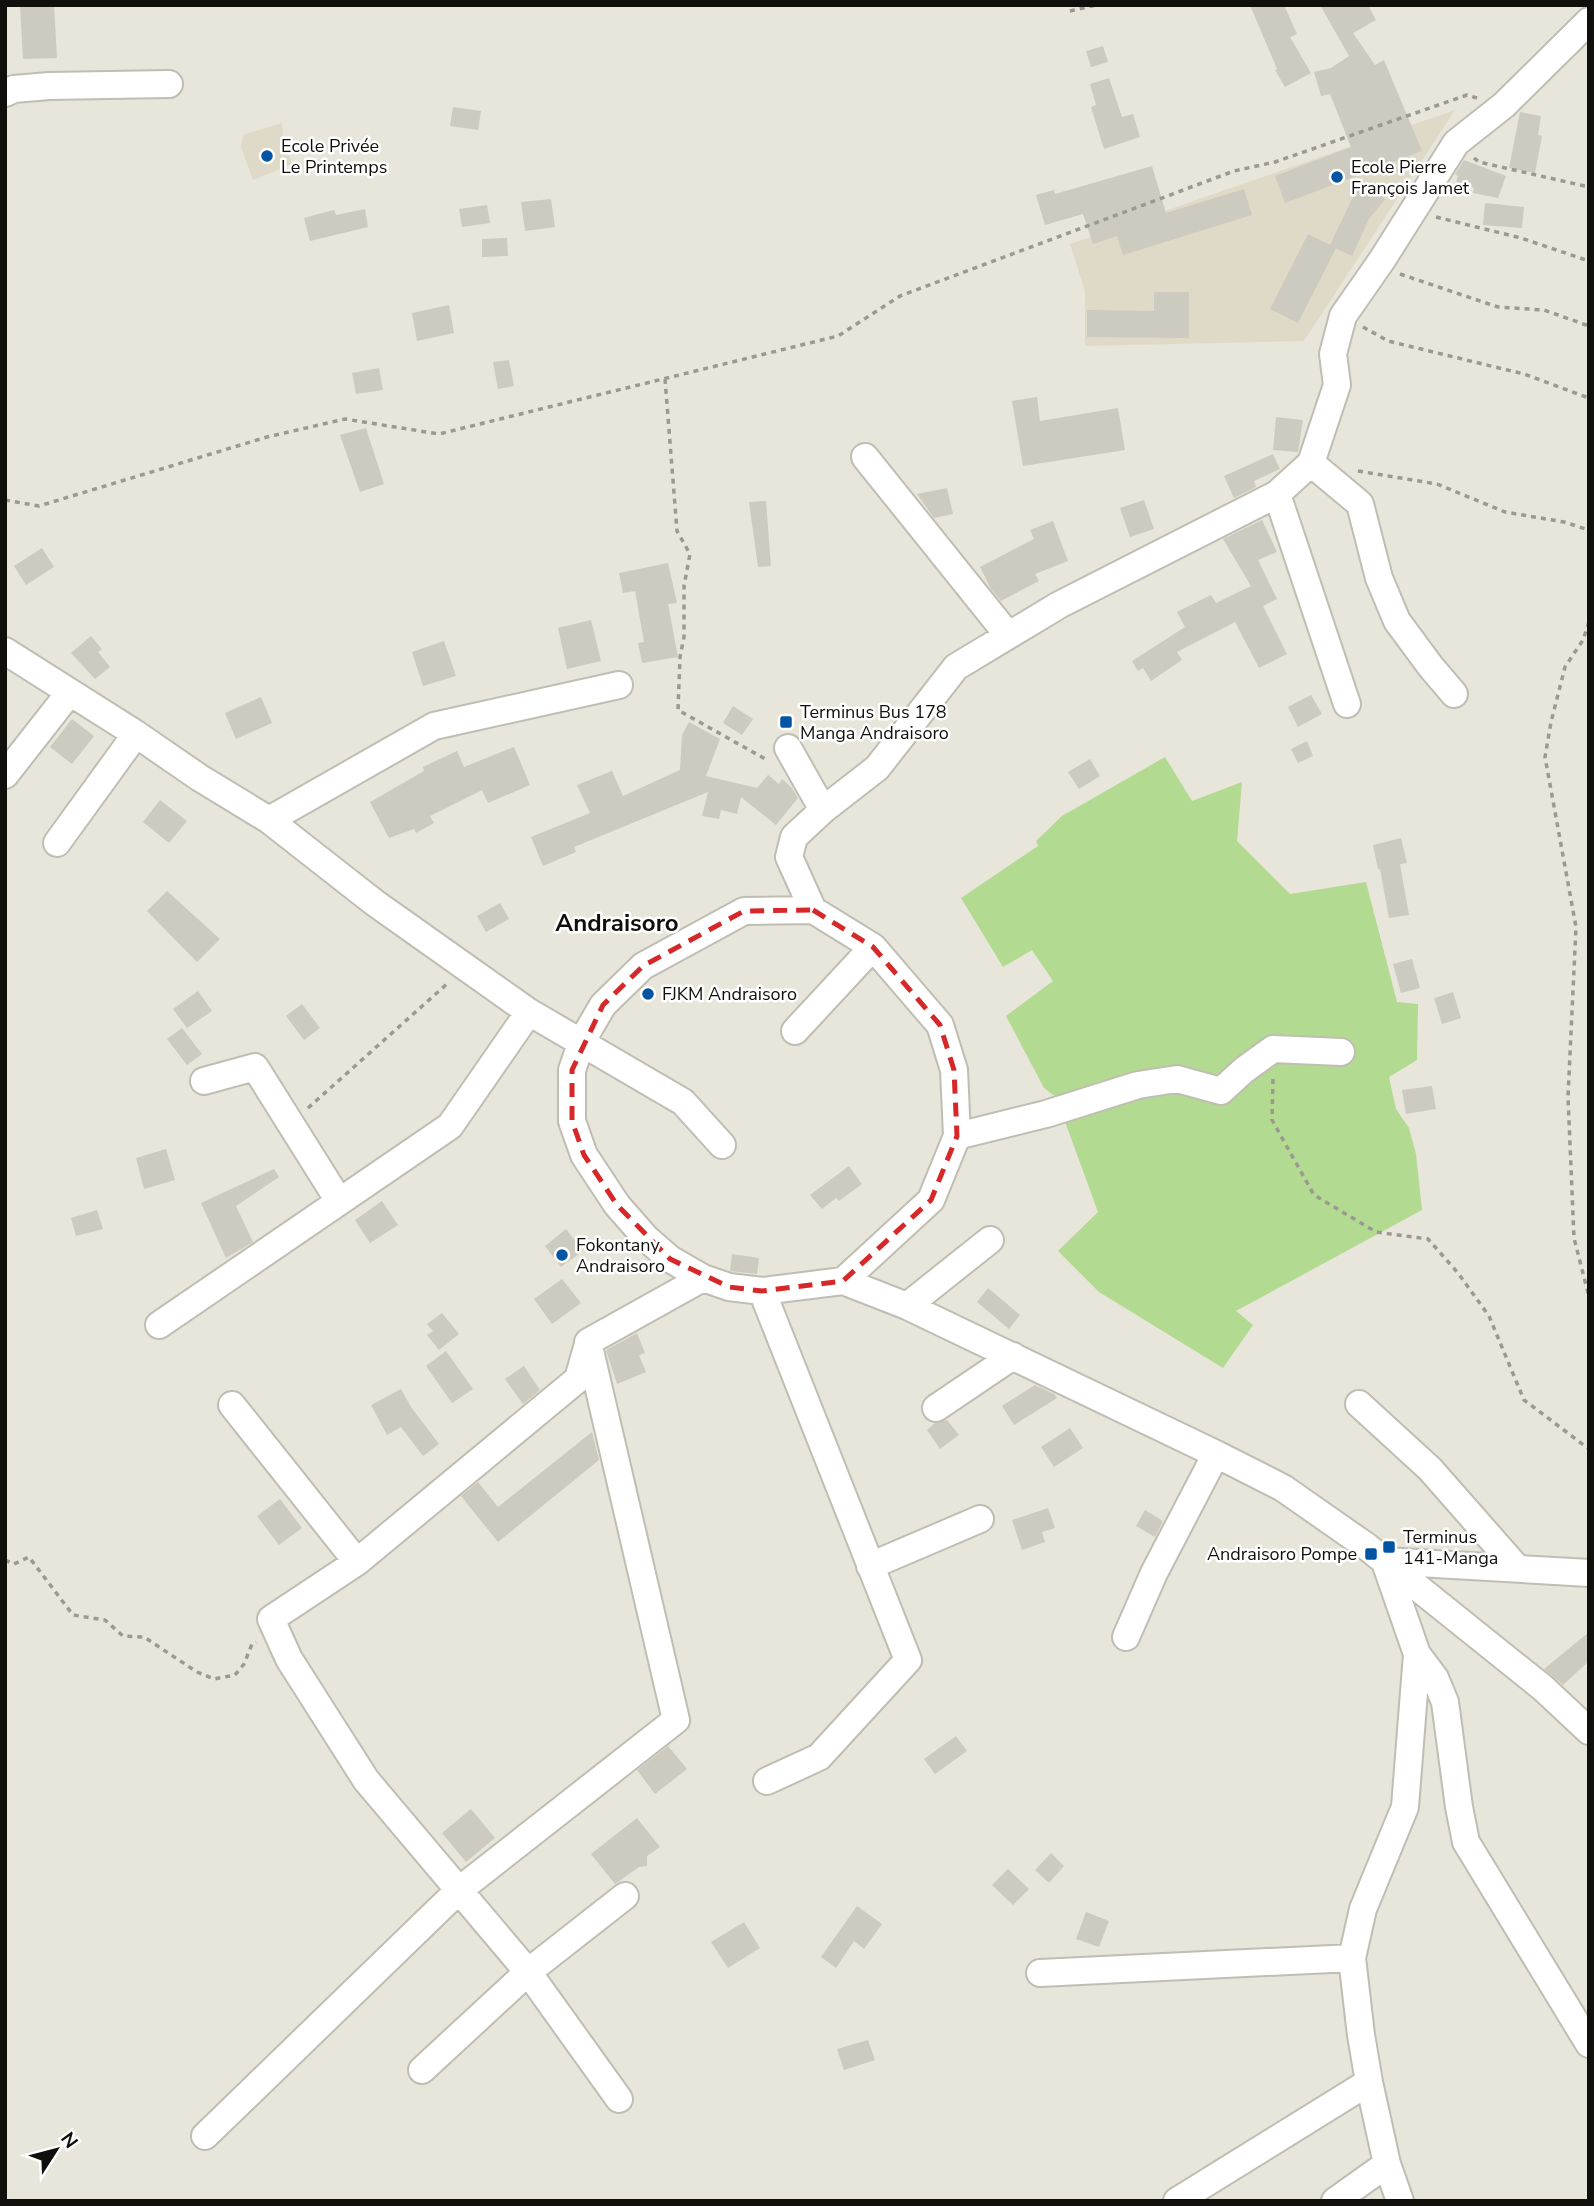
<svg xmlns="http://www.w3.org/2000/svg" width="1594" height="2206" font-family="'Nunito Sans',sans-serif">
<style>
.built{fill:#dfd9c7}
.green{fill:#b3da91}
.building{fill:#cdcabf}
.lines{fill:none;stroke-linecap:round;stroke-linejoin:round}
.minor-casing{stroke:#c0bdb2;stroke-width:30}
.path{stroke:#9c9991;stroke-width:3.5;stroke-dasharray:5 5;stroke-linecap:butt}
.minor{stroke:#fff;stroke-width:26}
.marked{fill:none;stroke:#d62828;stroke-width:5;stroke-dasharray:14 9;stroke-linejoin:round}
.poi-dot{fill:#0155a3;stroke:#fff;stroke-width:2.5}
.labels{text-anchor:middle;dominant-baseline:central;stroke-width:5;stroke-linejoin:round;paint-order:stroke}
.poi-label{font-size:18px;fill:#100f0b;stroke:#fff;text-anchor:start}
.district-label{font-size:24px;font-weight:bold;fill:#100f0b;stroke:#fff}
</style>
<rect width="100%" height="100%" fill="#e8e5da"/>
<!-- built -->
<path class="built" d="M1455,110L1304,341L1085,346V291L1070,244Z
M282,123L283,137L292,164L253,180L241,147L243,135Z"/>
<!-- green -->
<path class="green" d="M1165,757L1192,801L1242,782L1237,841L1290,894L1366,882L1397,1002L1418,1004L1417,1060L1389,1077L1396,1109L1409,1128L1416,1154L1422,1210L1236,1311L1253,1325L1223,1368L1099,1292L1058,1251L1098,1212L1056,1097L1044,1088L1006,1016L1053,981L1032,950L1003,967L961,898L1038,846L1036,841L1062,816Z"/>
<!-- building -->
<path class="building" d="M20,5H54L57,58L23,59Z
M1250,5H1284L1297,34L1290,37L1311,73L1285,87L1275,70L1277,69Z
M1320,5H1368L1376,20L1353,33L1375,65L1384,60L1422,151L1285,203L1275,176L1351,147L1330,94L1321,96L1314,72L1331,68L1349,56Z
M1103,46L1108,62L1091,67L1086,51Z
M1109,78L1122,117L1133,114L1140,137L1104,149L1091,107L1096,105L1090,84Z
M453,107L481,111L478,130L450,126Z
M1520,112L1541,116L1538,135L1542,136L1535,173L1509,168Z
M1464,160L1506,176L1498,198L1473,193L1474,188L1456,182L1458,176L1455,174Z
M1152,166L1166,213L1244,189L1252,215L1123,255L1117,236L1093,244L1083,214L1045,225L1036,195L1054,190L1055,194Z
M1361,180L1385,199L1369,219L1352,256L1333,247L1336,248L1298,323L1270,309L1308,234L1330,245Z
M551,199L555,227L525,231L521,202Z
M1485,203L1524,207L1522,228L1483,225Z
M487,205L490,223L462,227L459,209Z
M365,209L368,227L310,241L304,218L334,210L336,215Z
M507,238L508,256L482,257V239Z
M1154,292H1189V338L1087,337V310L1154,311Z
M449,305L454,333L417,341L412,313Z
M509,360L514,386L498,389L493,362Z
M379,368L383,390L356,394L352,373Z
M1037,397L1040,421L1118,408L1125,450L1023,466L1012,401Z
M1276,417L1303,420L1298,452L1273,450Z
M366,428L384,484L360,492L340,435Z
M1273,454L1280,469L1254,481L1256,487L1234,498L1224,476Z
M947,488L953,514L934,518L917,494Z
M1144,500L1154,529L1130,537L1120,508Z
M766,501L771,566L758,567L749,502Z
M1262,520L1277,552L1258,560L1277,599L1263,606L1287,654L1259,668L1235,622L1177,652L1182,660L1151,681L1143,668L1138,671L1132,661L1185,627L1177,612L1211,595L1216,603L1251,586L1223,539Z
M1053,521L1068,561L1035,574L1039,581L1001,601L991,589L980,567L1034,539L1030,530Z
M42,548L54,567L26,585L14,566Z
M668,563L677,603L668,604L678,657L642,663L638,643L644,642L635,591L623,593L619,573Z
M591,620L601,661L567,669L558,628Z
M91,636L102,649L98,652L110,667L95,679L71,653Z
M444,641L456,676L423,686L412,652Z
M1311,695L1322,714L1298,727L1288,707Z
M261,697L272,723L236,739L225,713Z
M733,706L753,719L742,735L723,723Z
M72,719L94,736L72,764L50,747Z
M689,722L720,739L706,776L757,788L768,775L779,784L782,779L792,788L798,798L776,825L741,797L737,814L721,810L719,819L702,816L708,792L574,847L576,852L543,866L531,837L590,813L577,785L612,771L623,796L680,770L682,735Z
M1307,741L1313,756L1298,763L1291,749Z
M514,747L530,785L488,803L482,790L430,816L434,823L416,833L414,829L389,838L370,802L424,771L423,767L457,751L464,767Z
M1090,759L1100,776L1079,789L1068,772Z
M160,800L187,821L169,843L143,822Z
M1401,838L1407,863L1400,864L1409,915L1389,918L1380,869H1378L1373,845Z
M167,891L220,939L197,962L147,911Z
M500,903L509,919L486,932L477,916Z
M1412,959L1420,988L1401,993L1393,964Z
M198,991L212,1011L187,1028L173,1009Z
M1453,992L1461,1018L1442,1024L1434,998Z
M302,1004L320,1028L304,1040L286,1016Z
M182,1028L202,1054L187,1065L167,1039Z
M1432,1086L1436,1109L1406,1114L1402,1090Z
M166,1149L175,1180L144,1189L136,1158Z
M849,1166L862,1184L839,1201L836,1198L822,1209L810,1195Z
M274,1169L279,1177L236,1206L253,1242L226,1258L201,1203Z
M382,1201L398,1225L370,1243L355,1220Z
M97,1210L103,1229L76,1236L71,1218Z
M566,1229L583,1251L561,1267L545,1246Z
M732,1254L759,1258L757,1274L730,1271Z
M562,1279L581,1303L552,1324L534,1299Z
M988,1288L1020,1315L1009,1329L977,1302Z
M442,1313L459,1334L439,1350L427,1335L433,1331L427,1324Z
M637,1333L645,1353L639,1355L646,1372L617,1384L606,1350Z
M446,1351L473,1389L452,1403L426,1366Z
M524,1366L540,1390L523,1404L505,1379Z
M1035,1385L1054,1394L1057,1398L1014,1425L1002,1406Z
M401,1389L411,1407L439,1444L423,1456L401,1427L387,1435L371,1405Z
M947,1420L959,1435L940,1449L927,1430L935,1423Z
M1070,1428L1083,1448L1054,1467L1041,1447Z
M592,1432L599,1460L498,1542L461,1496L478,1482L498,1507Z
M280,1499L302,1528L279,1545L257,1516Z
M1048,1508L1055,1528L1042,1532L1045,1542L1022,1550L1012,1520Z
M1145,1510L1163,1521L1155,1537L1136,1526Z
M1589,1632V1661L1563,1685L1544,1669Z
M956,1736L967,1751L935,1774L924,1759Z
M668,1746L687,1769L655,1794L637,1770Z
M471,1809L495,1838L466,1862L442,1833Z
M637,1818L660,1847L647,1856V1866L639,1867L615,1884L591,1854Z
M1051,1853L1064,1866L1049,1883L1035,1870Z
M1008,1869L1029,1889L1013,1905L992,1885Z
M857,1906L882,1924L864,1949L854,1941L836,1968L821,1957Z
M1086,1912L1109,1921L1099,1947L1076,1939Z
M744,1922L760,1948L728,1968L711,1942Z
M868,2040L875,2060L844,2070L837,2049Z"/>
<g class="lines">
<defs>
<path id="minor" d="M5,93L14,89L49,86L169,84
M865,457L1008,635
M1311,463L1360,504L1379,578L1397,621L1431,667L1454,694
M1277,494L1347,704
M5,651L136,734L200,778L269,820L375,903L529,1012L683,1102L722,1145
M788,748L823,810
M5,775L70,692
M269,820L434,726L619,685
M57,843L136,734
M813,910L789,857L794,837L823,810L877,768L956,667L1059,605L1277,494L1311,463L1337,385L1333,354L1343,316L1382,260L1456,143L1504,105L1589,21
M795,1031L873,947
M204,1081L255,1067L339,1201
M957,1136L1046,1114L1138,1085L1177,1079L1221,1091L1244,1070L1273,1049L1341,1052
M843,1281L931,1200L957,1136L954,1070L940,1025L873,947L813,910L744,911L643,966L603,1005L582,1041L572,1070V1121L584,1155L617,1205L646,1238L670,1259L703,1278L729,1287L762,1291L843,1281L907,1306L1216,1454L1283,1488L1366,1546L1543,1688L1589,1731
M762,1291L908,1660L819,1757L767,1781
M907,1306L990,1240
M159,1325L450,1126L529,1012
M588,1344L578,1379L357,1562L271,1619L289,1659L366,1780L528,1972L619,2099
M1359,1404L1430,1469L1517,1568
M232,1405L357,1562
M936,1408L1013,1356
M1384,1561L1589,1573
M1385,1562L1417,1654L1405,1807L1363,1909L1352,1958L1361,2035L1369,2082L1387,2164L1400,2201
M870,1566L980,1519
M1126,1637L1154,1573L1216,1454
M1417,1654L1435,1678L1445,1702L1459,1807L1466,1842L1589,2044
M1040,1973L1352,1958
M422,2070L528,1972L625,1896
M205,2136L458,1891L676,1720L588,1342L703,1278
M1177,2201L1369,2082
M1335,2201L1387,2164"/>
</defs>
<!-- minor casing -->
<use href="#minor" class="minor-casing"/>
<!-- path -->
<path class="path" d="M1070,11L1097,5
M1474,158L1479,162L1589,187
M1436,217L1521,238L1589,261
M1400,274L1498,307L1544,310L1589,326
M1363,327L1388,341L1524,374L1589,398
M665,379L677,531L690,554L684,586V637L680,657L678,710L767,760
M1358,471L1437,484L1505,512L1564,522L1589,530
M5,500L39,506L267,437L345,419L439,434L838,336L900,296L1234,171L1275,162L1467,95L1477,98
M1589,622L1583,640L1565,667L1551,722L1545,757L1576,927L1568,1097L1574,1238L1589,1297
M1273,1079L1272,1120L1314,1195L1376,1232L1428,1239L1458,1273L1489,1316L1524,1400L1589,1449
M308,1108L448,983
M5,1560L14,1564L29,1557L73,1615L105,1620L123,1636L144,1637L197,1672L214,1679L235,1675L244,1664L252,1644L256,1642"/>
<!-- minor -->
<use href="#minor" class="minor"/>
</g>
<!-- marked area -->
<path class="marked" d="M813,910L873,947L940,1025L954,1070L957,1136L931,1200L843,1281L762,1291L729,1287L670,1259L617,1205L584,1155L572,1121V1070L603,1005L643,966L744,911Z"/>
<!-- markers -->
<g class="poi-dot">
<circle cx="267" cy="156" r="7"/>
<circle cx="1337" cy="177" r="7"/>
<rect x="779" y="715" width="14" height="14" rx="3.5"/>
<circle cx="648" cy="994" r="7"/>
<circle cx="562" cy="1255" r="7"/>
<rect x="1382" y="1540" width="14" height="14" rx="3.5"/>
<rect x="1364" y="1547" width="14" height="14" rx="3.5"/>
</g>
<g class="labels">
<!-- poi labels -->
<g class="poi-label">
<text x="281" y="146">Ecole Privée<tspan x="281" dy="21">Le Printemps</tspan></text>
<text x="1351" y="167">Ecole Pierre<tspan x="1351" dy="21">François Jamet</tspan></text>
<text x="800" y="712">Terminus Bus 178<tspan x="800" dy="21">Manga Andraisoro</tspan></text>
<text x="662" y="994">FJKM Andraisoro</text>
<text x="576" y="1245">Fokontany<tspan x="576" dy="21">Andraisoro</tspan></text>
<text x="1403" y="1537">Terminus<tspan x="1403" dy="21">141-Manga</tspan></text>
<text x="1357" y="1554" text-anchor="end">Andraisoro Pompe</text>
</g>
<!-- district labels -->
<g class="district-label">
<text x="617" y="923">Andraisoro</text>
</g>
</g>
<!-- border -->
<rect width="1594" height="2206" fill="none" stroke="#100f0b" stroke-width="14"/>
<!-- north arrow -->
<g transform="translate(56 2150) rotate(54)" stroke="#ffffff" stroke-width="5" paint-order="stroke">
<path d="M0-5L12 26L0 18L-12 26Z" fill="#100f0b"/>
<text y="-10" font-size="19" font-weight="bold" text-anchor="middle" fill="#100f0b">N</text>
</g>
</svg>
